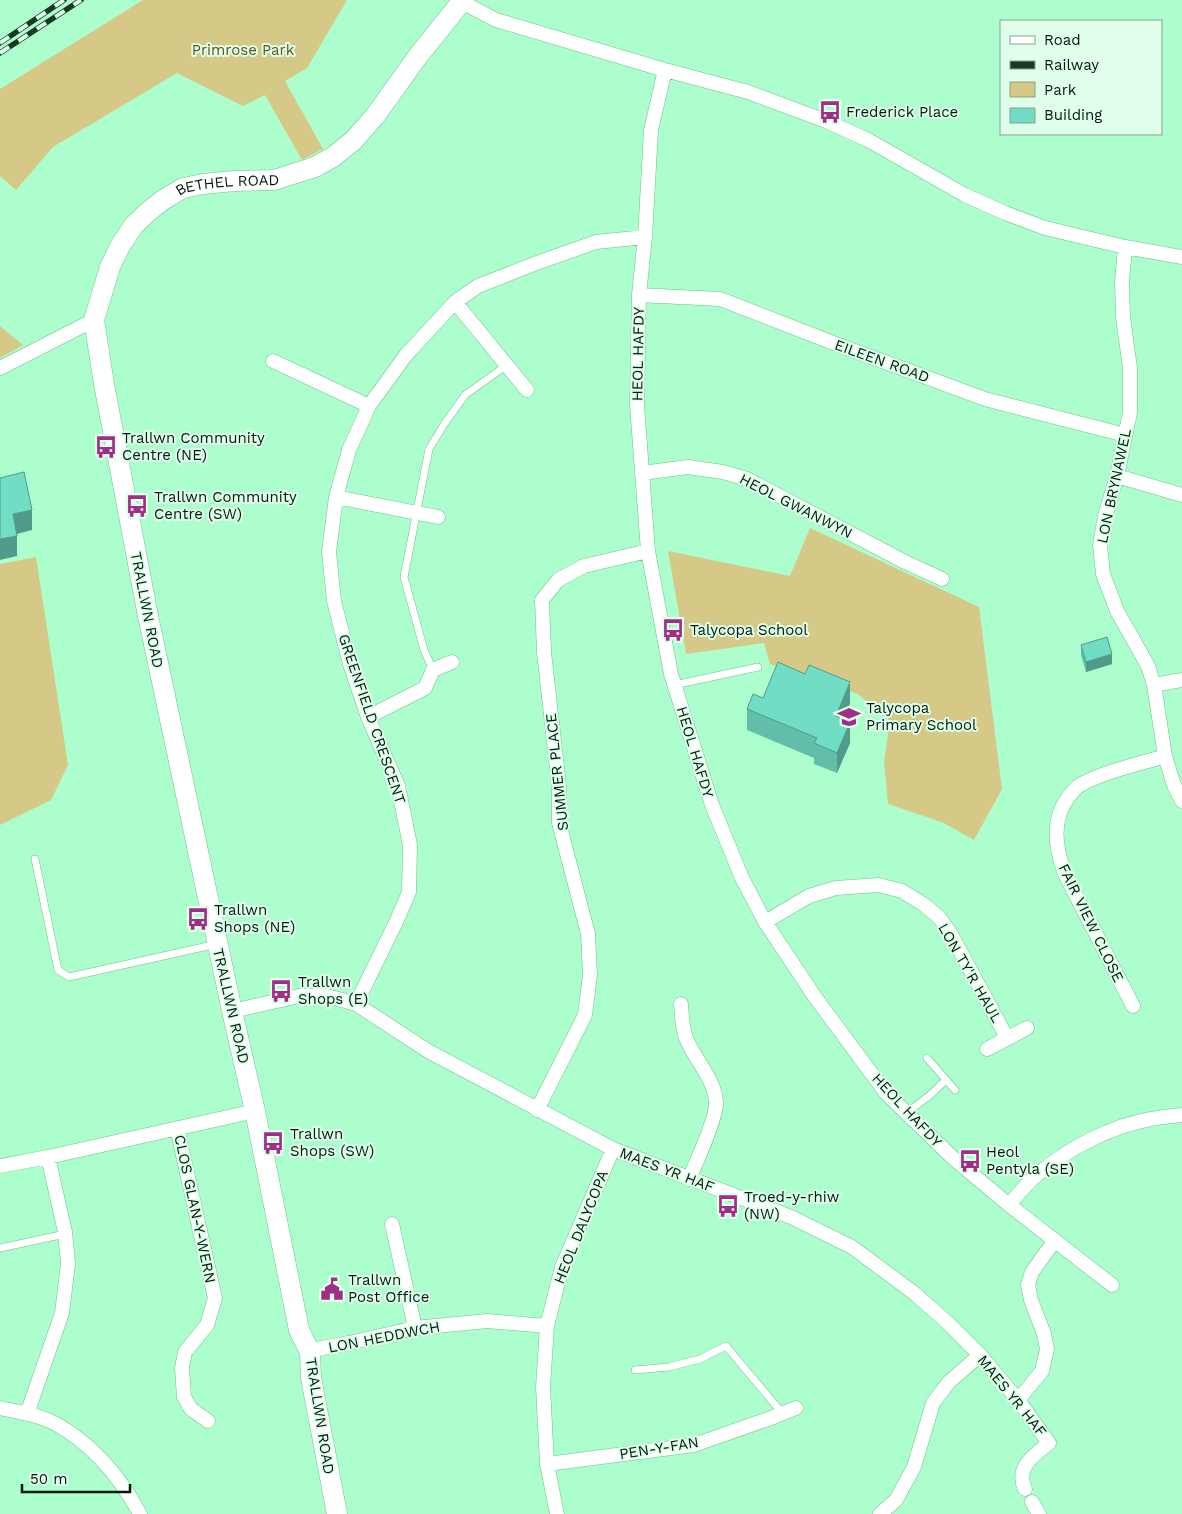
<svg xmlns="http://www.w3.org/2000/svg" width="1182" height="1514" font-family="'Work Sans',sans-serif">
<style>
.green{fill:#d6c886}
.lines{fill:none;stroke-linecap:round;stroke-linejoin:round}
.lane-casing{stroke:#6ec091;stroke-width:8}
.street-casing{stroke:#6ec091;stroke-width:15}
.secondary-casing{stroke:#6ec091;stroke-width:21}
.lane{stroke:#fff;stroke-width:7}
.street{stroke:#fff;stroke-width:14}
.secondary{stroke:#fff;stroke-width:20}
.rail-casing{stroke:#193927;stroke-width:5.5}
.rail{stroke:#dfffeb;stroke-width:4;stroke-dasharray:11;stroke-linecap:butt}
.wall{fill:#62bea9}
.shaded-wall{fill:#509b8a}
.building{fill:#72ddc5;stroke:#509b8a}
.labels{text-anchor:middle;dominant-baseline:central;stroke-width:4;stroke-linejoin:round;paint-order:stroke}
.park-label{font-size:15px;fill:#5f5421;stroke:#dfffeb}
.poi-label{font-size:15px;fill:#021a0d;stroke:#dfffeb;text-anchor:start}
.street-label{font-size:15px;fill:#021a0d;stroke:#dfffeb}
</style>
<rect width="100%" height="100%" fill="#acfecd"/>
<!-- green -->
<path class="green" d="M143,0H347L307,68L285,81L323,149L302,160L265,95L243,106L177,73L53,147L16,190L0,176V89Z
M0,326L23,345L0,358Z
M810,528L979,607L1002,789L974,840L944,823L888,804L884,762L890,721L858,694L770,664L764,643L686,654L668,551L790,576Z
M36,557L68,765L51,800L0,825V564Z"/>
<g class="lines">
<defs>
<path id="lane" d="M433,670L424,650L404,577L429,449L445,423L465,395L507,365
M674,685L758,667
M35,859L58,970L69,977L217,944
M927,1058L955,1090
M906,1113L929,1096L946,1080
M0,1248L65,1234
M635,1370L669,1367L700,1359L726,1346L782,1413"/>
<path id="street" d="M462,2L496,20L665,70L748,92L826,121L868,140L965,195L1005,213L1045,228L1125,247L1182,257
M665,70L651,130L645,237L639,295L637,405L648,551L671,674L712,805L742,878L765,922L815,997L886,1093L953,1158L1009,1205L1112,1285
M1125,247L1122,282L1123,317L1130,368V412L1117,476L1105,516L1100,545L1103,574L1117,611L1148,666L1154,685L1165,756L1174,785L1182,801
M639,295L720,299L836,344L985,399L1125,435
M455,302L527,390
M273,361L369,406
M0,368L94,320
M642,473L688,467L723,472L747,479L905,562L942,579
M1117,476L1182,495
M336,497L438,517
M1154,685L1182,680
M368,717L425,688L433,670L452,662
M765,922L809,896L836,888L879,885L902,891L923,904L939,917L951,934L1007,1038
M356,1004L397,920L409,892L410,845L398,786L368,717L350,664L334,601L329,552L336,497L349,450L369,406L406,355L455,302L478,286L534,264L596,242L645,237
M681,1004C682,1016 682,1027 686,1038C695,1061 715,1078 716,1103C717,1117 696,1163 689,1179
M1133,1006L1065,874C1055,847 1051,820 1069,796C1072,793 1074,790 1077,787C1097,773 1140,764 1165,756
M232,1011L299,996H327L356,1004L428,1051L613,1149L791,1217L852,1247L914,1293L948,1323L980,1355L1018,1400L1049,1443C1034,1455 1015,1467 1025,1489
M987,1049L1027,1028
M537,1110L585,1015L590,975L588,934L559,823V786L544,652L542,600L558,580L584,566L648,551
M177,1128L215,1298L207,1325L185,1352L182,1368L184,1397L191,1409L208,1421
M0,1166L48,1157L255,1111
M1009,1205C1018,1195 1027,1182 1038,1174C1069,1148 1111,1126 1151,1119C1161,1117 1172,1116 1182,1115
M392,1224L415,1328
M310,1352L322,1348L349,1343L415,1328L487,1321L547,1326
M1018,1400L1042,1371L1047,1349L1044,1334L1031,1300L1028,1285L1032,1272L1055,1240
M0,1408C19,1412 39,1415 56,1424C94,1445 120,1477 140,1514
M27,1414L62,1313L68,1264L65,1232L48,1157
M547,1464L694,1445L771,1418L796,1408
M1032,1502L1039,1514
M557,1514L547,1464L543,1387L547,1326L562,1267L613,1149
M880,1514L896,1500L914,1467L933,1403L949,1382L980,1355"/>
<g id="secondary">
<path id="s1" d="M337,1514L311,1378L310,1352L299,1330L255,1111L232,1011L148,616L104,384L94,320L110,267L120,246L134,225L149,211L163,200L183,188L203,184L234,181L274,180L315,167L333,157L353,141L375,116L418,56L463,0"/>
</g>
</defs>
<!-- lane casing -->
<use href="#lane" class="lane-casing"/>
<!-- street casing -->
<use href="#street" class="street-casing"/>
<!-- secondary casing -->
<use href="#secondary" class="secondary-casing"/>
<!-- lane -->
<use href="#lane" class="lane"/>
<!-- street -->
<use href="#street" class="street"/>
<!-- secondary -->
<use href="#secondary" class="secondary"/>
<defs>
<path id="rail" d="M0,43L64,0
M0,53L81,0"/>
</defs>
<!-- rail casing -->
<use href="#rail" class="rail-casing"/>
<!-- rail -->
<use href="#rail" class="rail"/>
</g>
<!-- wall -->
<path class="wall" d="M1081,645L1112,664L1086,672L1081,655Z
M763,698L850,703L843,719L850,743L837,773L814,764V758L747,730V709Z"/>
<!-- shaded-wall -->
<path class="shaded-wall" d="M32,510V530L13,535V514Z
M17,536V556L0,560V539Z
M1112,654V664L1086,672V662Z
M850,682V703L836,737V716Z
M850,722V743L837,773V753Z"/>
<!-- building -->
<path class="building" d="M24,472L32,510L13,514L17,536L0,539V478Z
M1107,637L1112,654L1086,662L1081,645Z
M778,662L805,674L809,665L850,682L836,716L850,722L837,753L814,743L817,738L747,709L753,694L763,698Z"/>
<!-- icons -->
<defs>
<symbol id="bus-bare" viewBox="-9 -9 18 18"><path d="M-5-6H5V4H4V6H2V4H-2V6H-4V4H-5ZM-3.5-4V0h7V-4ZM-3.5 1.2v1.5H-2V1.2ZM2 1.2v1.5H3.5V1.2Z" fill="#a02d88" stroke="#dfffeb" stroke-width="2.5" paint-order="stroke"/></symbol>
<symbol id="school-bare" viewBox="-9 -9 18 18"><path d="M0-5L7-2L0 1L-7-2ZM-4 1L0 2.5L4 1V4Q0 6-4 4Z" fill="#a02d88" stroke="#dfffeb" stroke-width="2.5" paint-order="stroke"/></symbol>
<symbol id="civic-bare" viewBox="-9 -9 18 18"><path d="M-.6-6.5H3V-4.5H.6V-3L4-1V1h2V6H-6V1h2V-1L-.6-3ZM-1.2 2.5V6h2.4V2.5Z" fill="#a02d88" stroke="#dfffeb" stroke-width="2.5" paint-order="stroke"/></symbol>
</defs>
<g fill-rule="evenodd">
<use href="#bus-bare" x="814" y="96" width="32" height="32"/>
<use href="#bus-bare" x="90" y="431" width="32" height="32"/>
<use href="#bus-bare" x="121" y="490" width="32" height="32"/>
<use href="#bus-bare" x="657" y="614" width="32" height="32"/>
<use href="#school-bare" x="833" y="701" width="32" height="32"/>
<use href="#bus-bare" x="182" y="903" width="32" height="32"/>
<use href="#bus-bare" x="265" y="975" width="32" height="32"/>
<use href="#bus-bare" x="257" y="1127" width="32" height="32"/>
<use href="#bus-bare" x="954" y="1145" width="32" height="32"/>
<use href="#bus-bare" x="712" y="1190" width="32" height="32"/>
<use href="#civic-bare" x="316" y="1273" width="32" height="32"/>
</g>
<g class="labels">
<!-- park labels -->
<g class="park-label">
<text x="243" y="50">Primrose Park</text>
</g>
<!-- poi labels -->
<g class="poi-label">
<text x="846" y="112">Frederick Place</text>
<text x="122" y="438">Trallwn Community<tspan x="122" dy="17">Centre (NE)</tspan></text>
<text x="154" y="497">Trallwn Community<tspan x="154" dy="17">Centre (SW)</tspan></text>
<text x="690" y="630">Talycopa School</text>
<text x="866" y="708">Talycopa<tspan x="866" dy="17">Primary School</tspan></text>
<text x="214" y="910">Trallwn<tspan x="214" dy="17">Shops (NE)</tspan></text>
<text x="298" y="982">Trallwn<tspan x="298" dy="17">Shops (E)</tspan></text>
<text x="290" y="1134">Trallwn<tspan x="290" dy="17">Shops (SW)</tspan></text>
<text x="986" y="1152">Heol<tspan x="986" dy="17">Pentyla (SE)</tspan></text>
<text x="744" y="1197">Troed-y-rhiw<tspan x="744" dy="17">(NW)</tspan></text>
<text x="348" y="1280">Trallwn<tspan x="348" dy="17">Post Office</tspan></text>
</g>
<!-- street labels -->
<g class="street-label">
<text stroke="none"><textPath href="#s1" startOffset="1430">BETHEL ROAD</textPath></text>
<text transform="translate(638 354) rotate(-89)">HEOL HAFDY</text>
<text transform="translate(882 361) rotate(20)">EILEEN ROAD</text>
<text transform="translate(1114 486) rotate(-78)">LON BRYNAWEL</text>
<text transform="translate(796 506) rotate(27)">HEOL GWANWYN</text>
<text transform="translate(147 610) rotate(79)">TRALLWN ROAD</text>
<text transform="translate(372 719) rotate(71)">GREENFIELD CRESCENT</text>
<text transform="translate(695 752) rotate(73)">HEOL HAFDY</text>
<text transform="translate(557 772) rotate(-96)">SUMMER PLACE</text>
<text transform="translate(1091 923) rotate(64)">FAIR VIEW CLOSE</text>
<text transform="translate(970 973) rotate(60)">LON TY'R HAUL</text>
<text transform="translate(231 1006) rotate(77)">TRALLWN ROAD</text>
<text transform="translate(907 1110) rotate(47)">HEOL HAFDY</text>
<text transform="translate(667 1170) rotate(21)">MAES YR HAF</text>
<text transform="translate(195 1209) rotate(78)">CLOS GLAN-Y-WERN</text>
<text transform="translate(581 1227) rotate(-68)">HEOL DALYCOPA</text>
<text transform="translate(384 1337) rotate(-11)">LON HEDDWCH</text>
<text transform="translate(1012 1396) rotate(51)">MAES YR HAF</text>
<text transform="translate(320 1416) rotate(81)">TRALLWN ROAD</text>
<text transform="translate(659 1448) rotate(-9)">PEN-Y-FAN</text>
</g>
</g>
<!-- legend -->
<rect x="1000" y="20" width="162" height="115" fill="#dfffeb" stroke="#87a392"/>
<rect x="1010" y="36" width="25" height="8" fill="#ffffff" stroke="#87a392"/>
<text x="1044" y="45" font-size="15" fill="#021a0d">Road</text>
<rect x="1010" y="61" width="25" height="8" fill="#193927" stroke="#87a392"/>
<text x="1044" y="70" font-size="15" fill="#021a0d">Railway</text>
<rect x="1010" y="82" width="25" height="15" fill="#d6c886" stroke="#87a392"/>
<text x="1044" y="95" font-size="15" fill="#021a0d">Park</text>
<rect x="1010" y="108" width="25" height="15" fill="#72ddc5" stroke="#87a392"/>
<text x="1044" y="120" font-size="15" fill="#021a0d">Building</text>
<!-- scale -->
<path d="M22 1484v8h108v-8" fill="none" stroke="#021a0d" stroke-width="2.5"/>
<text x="30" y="1484" font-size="15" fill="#021a0d" stroke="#dfffeb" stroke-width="4" paint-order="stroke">50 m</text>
</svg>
